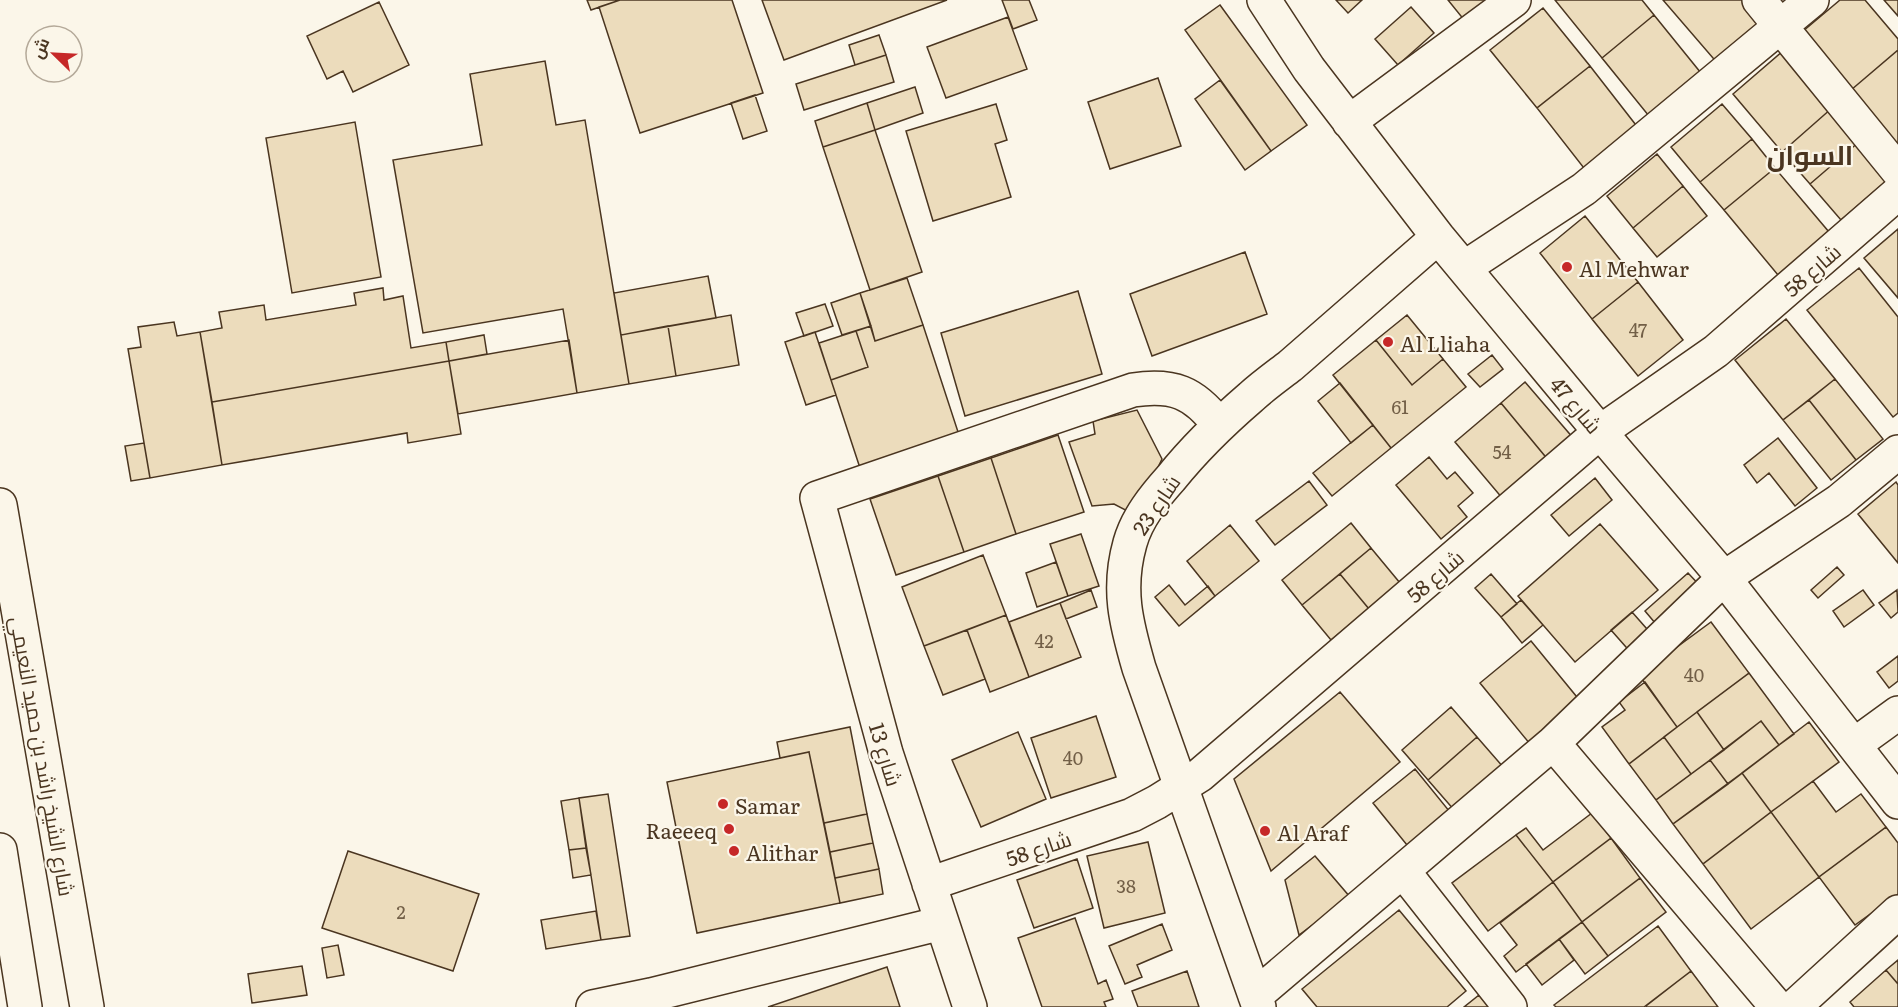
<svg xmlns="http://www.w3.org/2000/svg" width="1898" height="1007" font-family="Literata,Cairo,serif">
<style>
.building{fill:#ecdcbc;stroke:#4a3520;stroke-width:1.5}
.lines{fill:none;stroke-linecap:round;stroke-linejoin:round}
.minor-casing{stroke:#4a3520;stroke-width:36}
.major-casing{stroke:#4a3520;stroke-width:36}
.minor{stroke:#fbf6e9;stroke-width:33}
.major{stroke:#fbf6e9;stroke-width:33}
.poi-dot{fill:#c62828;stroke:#fbf6e9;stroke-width:2}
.labels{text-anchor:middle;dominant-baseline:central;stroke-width:4.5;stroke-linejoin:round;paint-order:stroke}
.number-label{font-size:18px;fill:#725f47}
.poi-label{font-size:21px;fill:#4a3520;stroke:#fbf6e9;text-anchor:start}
.street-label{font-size:21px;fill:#4a3520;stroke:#fbf6e9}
.district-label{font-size:27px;font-weight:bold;fill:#4a3520;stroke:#fbf6e9}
</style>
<rect width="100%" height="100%" fill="#fbf6e9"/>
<!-- building -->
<path class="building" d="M587,0H620L591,10Z
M620,0H732L763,93L640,133L599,7Z
M762,0H947L784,60Z
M1002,0H1029L1037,20L1013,29Z
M1336,0H1362L1348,13Z
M1448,0H1500L1469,26Z
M1555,0H1642L1654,15L1602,58Z
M1663,0H1751L1770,22L1719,65Z
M1840,0H1865L1898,39V50L1851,90L1802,32Z
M1884,0H1898V16Z
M379,2L409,65L353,92L343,71L327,79L307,36Z
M1220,5L1307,125L1271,151L1185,30Z
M1411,7L1434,33L1398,65L1375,39Z
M1543,8L1590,66L1537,108L1490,50Z
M1654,15L1705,78L1653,121L1602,58Z
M1008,17L1027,69L946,98L927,47Z
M879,35L886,55L855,65L849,45Z
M1898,50V145L1851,90Z
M1783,51L1832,108L1782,152L1733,94Z
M886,55L894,82L804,110L796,84Z
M545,61L556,125L585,120L629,384L577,393L563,309L423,333L393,160L482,145L470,74Z
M1590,66L1639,129L1587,172L1537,108Z
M1158,78L1181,146L1110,169L1088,102Z
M1220,80L1271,151L1245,170L1195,99Z
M915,87L923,113L875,130L867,103Z
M755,95L767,131L743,139L731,103Z
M867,103L875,130L823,147L815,121Z
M996,104L1007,140L995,144L1011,197L933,221L906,131Z
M1722,104L1752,139L1700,182L1671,147Z
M1832,108L1860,141L1810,184L1782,152Z
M355,122L381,277L292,293L266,138Z
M875,130L922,272L870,290L823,147Z
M1752,139L1775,168L1724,210L1700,182Z
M1860,141L1891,177L1841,220L1810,184Z
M1657,154L1683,186L1633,228L1607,196Z
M1775,168L1829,232L1778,275L1724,210Z
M1683,186L1707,216L1657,257L1633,228Z
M1585,216L1638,282L1592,319L1540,253Z
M1898,229V298L1864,258Z
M1245,252L1267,314L1152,356L1130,294Z
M1859,268L1898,317V413L1893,417L1807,310Z
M708,276L716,318L621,335L614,293Z
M907,278L923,325L875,341L860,293Z
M1638,282L1683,340L1638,376L1592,319Z
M383,288L384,300L403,296L411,348L446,342L449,361L212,402L200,332L222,328L219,312L264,305L266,320L356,305L354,293Z
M1078,291L1102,374L965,416L941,333Z
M860,293L871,326L842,335L831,303Z
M825,304L833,326L804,336L796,313Z
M731,315L739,365L676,376L668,326Z
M1407,315L1443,359L1412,385L1376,340Z
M1786,319L1835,379L1783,420L1735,360Z
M174,322L177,336L200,332L222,465L150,478L128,349L141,347L138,327Z
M923,325L960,438L861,471L831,380L868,367L856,331L871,326L875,341Z
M668,326L676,376L629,384L621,335Z
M856,331L868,367L831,380L819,343Z
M815,332L836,395L806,405L785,342Z
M484,335L487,354L449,361L446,342Z
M569,340L577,393L458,414L449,361Z
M1376,340L1412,385L1443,359L1466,387L1391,448L1333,375Z
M1492,355L1503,369L1480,387L1468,374Z
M449,361L461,434L408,443L407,433L222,465L212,402Z
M1835,379L1883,439L1856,460L1809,400Z
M1525,382L1574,439L1549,461L1501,403Z
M1340,383L1373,425L1351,443L1318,401Z
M1809,400L1856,460L1831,480L1783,420Z
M1501,403L1549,461L1503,499L1455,442Z
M1137,410L1162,459L1135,515L1114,504L1092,506L1069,442L1095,434L1093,421Z
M1373,425L1391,448L1332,496L1313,473Z
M1058,435L1084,512L1016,534L991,458Z
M1778,438L1817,488L1795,506L1769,473L1757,483L1744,465Z
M144,443L150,478L131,481L125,446Z
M1429,457L1447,479L1455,472L1473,493L1458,506L1467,517L1441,539L1396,485Z
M991,458L1016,534L964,552L938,476Z
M938,476L964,552L896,575L870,499Z
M1595,478L1612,500L1569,536L1551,515Z
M1309,481L1327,505L1275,545L1256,521Z
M1896,482L1898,485V563L1858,514Z
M1351,523L1371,548L1302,605L1282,580Z
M1600,524L1658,590L1575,662L1518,596Z
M1230,525L1259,561L1215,596L1187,561Z
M1081,534L1099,586L1068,596L1050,544Z
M1371,548L1400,583L1369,609L1340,574Z
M983,555L1006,615L924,646L902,587Z
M1056,562L1068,596L1037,607L1026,573Z
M1837,567L1844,575L1818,598L1811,590Z
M1688,573L1705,591L1661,630L1645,611Z
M1340,574L1369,609L1331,640L1302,605Z
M1491,574L1517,604L1501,617L1475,588Z
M1169,585L1185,605L1208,586L1215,596L1179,626L1155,597Z
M1091,590L1097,607L1066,619L1060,603Z
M1863,590L1874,605L1844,627L1833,611Z
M1897,590L1898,612L1891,618L1879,603Z
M1521,600L1543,625L1522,643L1501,617Z
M1060,603L1081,657L1029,677L1009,622Z
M1632,612L1654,637L1633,655L1611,630Z
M1006,615L1029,677L990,692L967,630Z
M1711,622L1749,673L1677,727L1639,675Z
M967,630L985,679L943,695L924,646Z
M1531,641L1581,702L1530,744L1480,683Z
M1898,656V681L1889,688L1877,672Z
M1749,673L1794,734L1779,745L1761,721L1724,750L1697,712Z
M1645,682L1677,727L1629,764L1602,727L1625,710L1619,702Z
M1340,692L1400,762L1271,871L1234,779Z
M1451,707L1477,737L1428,780L1402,750Z
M1697,712L1724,750L1691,774L1664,737Z
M1096,716L1116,777L1051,798L1031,738Z
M1761,721L1779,745L1728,784L1710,760Z
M1809,722L1839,762L1771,812L1742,773Z
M850,727L867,814L824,823L809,752L780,758L777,742Z
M1018,732L1046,799L981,827L952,760Z
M1477,737L1504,768L1455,811L1428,780Z
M1664,737L1691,774L1656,800L1629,764Z
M809,752L840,903L697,933L667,782Z
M1710,760L1728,784L1673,824L1656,800Z
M1415,769L1450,812L1407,845L1373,803Z
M1742,773L1771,812L1703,864L1673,824Z
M1813,781L1836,812L1861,794L1886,827L1819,877L1771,812Z
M608,794L630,936L601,940L579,798Z
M579,798L586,848L569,850L561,801Z
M1771,812L1819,877L1751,929L1703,864Z
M1592,813L1611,838L1553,882L1516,835L1526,828L1543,850Z
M867,814L873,843L830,852L824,823Z
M1886,827L1898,843V894L1855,925L1819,877Z
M1516,835L1553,882L1488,931L1452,883Z
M1611,838L1640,878L1582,922L1553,882Z
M1148,842L1165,913L1104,928L1087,856Z
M873,843L879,869L835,878L830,852Z
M586,848L591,875L573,878L569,850Z
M348,851L479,894L453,971L322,928Z
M1315,856L1350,897L1299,935L1285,880Z
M1077,859L1093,908L1034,928L1017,880Z
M879,869L883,894L840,903L835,878Z
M1640,878L1666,912L1608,956L1582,922Z
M1553,882L1582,922L1516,972L1504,956L1517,945L1500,923Z
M1399,910L1466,991L1447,1007H1317L1302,989Z
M596,911L601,940L546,949L541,920Z
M1075,918L1098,984L1106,980L1113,999L1104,1002L1106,1007H1042L1018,938Z
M1582,922L1608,956L1585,974L1559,939Z
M1162,924L1172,950L1137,965L1142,977L1125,984L1109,946Z
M1658,926L1691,971L1644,1007H1556L1554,1005Z
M1559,939L1574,960L1542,985L1526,964Z
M338,945L344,975L327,978L322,948Z
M1898,960V984L1886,970Z
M302,966L307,995L252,1003L248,974Z
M887,967L900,1007H768Z
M1886,970L1898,984V1007H1854L1850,1002Z
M1187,971L1199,1007H1138L1132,991Z
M1691,971L1718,1007H1647L1646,1006Z
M1479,995L1489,1007H1464Z"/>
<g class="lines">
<defs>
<path id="minor" d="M1264,0L1309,69L1438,237L1600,432L1724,578L1898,802
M1759,0L1898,171
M1349,122L1514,0
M1464,268L1584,189L1812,0
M1553,743L1777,1007
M1854,745L1898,713
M1403,871L1510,1007
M929,884L1132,815L1157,802L1200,775L1600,432L1716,351L1898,193
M1255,996L1553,743L1724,578L1839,501L1898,452
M593,1007L651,995L942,923
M970,1007L886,753L817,498L1133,390C1173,384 1194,392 1219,425
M1259,1007L1139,668C1126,623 1117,589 1130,543C1137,518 1154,497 1171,478C1195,448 1222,422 1251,397C1263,386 1277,376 1290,366C1340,323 1388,280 1438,237
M1794,1007L1898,912"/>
<path id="major" d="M0,505L87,1007
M0,850L25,1007"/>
</defs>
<!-- minor casing -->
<use href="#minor" class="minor-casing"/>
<!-- major casing -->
<use href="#major" class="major-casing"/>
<!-- minor -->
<use href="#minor" class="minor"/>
<!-- major -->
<use href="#major" class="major"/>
</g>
<!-- markers -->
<g class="poi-dot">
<circle cx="1567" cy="267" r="6"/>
<circle cx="1388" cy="342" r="6"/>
<circle cx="723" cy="804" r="6"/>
<circle cx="729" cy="829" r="6"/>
<circle cx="1265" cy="831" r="6"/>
<circle cx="734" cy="851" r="6"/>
</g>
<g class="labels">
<!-- number labels -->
<g class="number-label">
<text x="1638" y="329">47</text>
<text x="1400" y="406">61</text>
<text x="1502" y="451">54</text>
<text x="1044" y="640">42</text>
<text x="1694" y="674">40</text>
<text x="1073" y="757">40</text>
<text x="1126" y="885">38</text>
<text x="401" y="911">2</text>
</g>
<!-- poi labels -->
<g class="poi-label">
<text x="1579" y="267">Al Mehwar</text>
<text x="1400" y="342">Al Lliaha</text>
<text x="735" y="804">Samar</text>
<text x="717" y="829" text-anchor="end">Raeeeq</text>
<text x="1277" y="831">Al Araf</text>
<text x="746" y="851">Alithar</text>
</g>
<!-- street labels -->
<g class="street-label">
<text transform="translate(1811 269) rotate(-41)">شارع 58</text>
<text transform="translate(1577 404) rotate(50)">شارع 47</text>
<text transform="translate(1155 504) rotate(-56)">شارع 23</text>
<text transform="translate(1434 575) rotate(-41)">شارع 58</text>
<text transform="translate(887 754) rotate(73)">شارع 13</text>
<text transform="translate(44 756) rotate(80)">شارع الشيخ راشد بن حميد النعيمي</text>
<text transform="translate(1038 847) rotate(-19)">شارع 58</text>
</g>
<!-- district labels -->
<g class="district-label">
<text x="1810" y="153">السوان</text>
</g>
</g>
<!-- north arrow -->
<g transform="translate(54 54) rotate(294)"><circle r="28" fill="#fbf6e9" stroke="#b4a999" stroke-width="1.5"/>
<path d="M0-4.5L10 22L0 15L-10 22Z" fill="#c62828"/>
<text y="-9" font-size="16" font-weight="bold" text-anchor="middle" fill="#4a3520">ش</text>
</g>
</svg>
